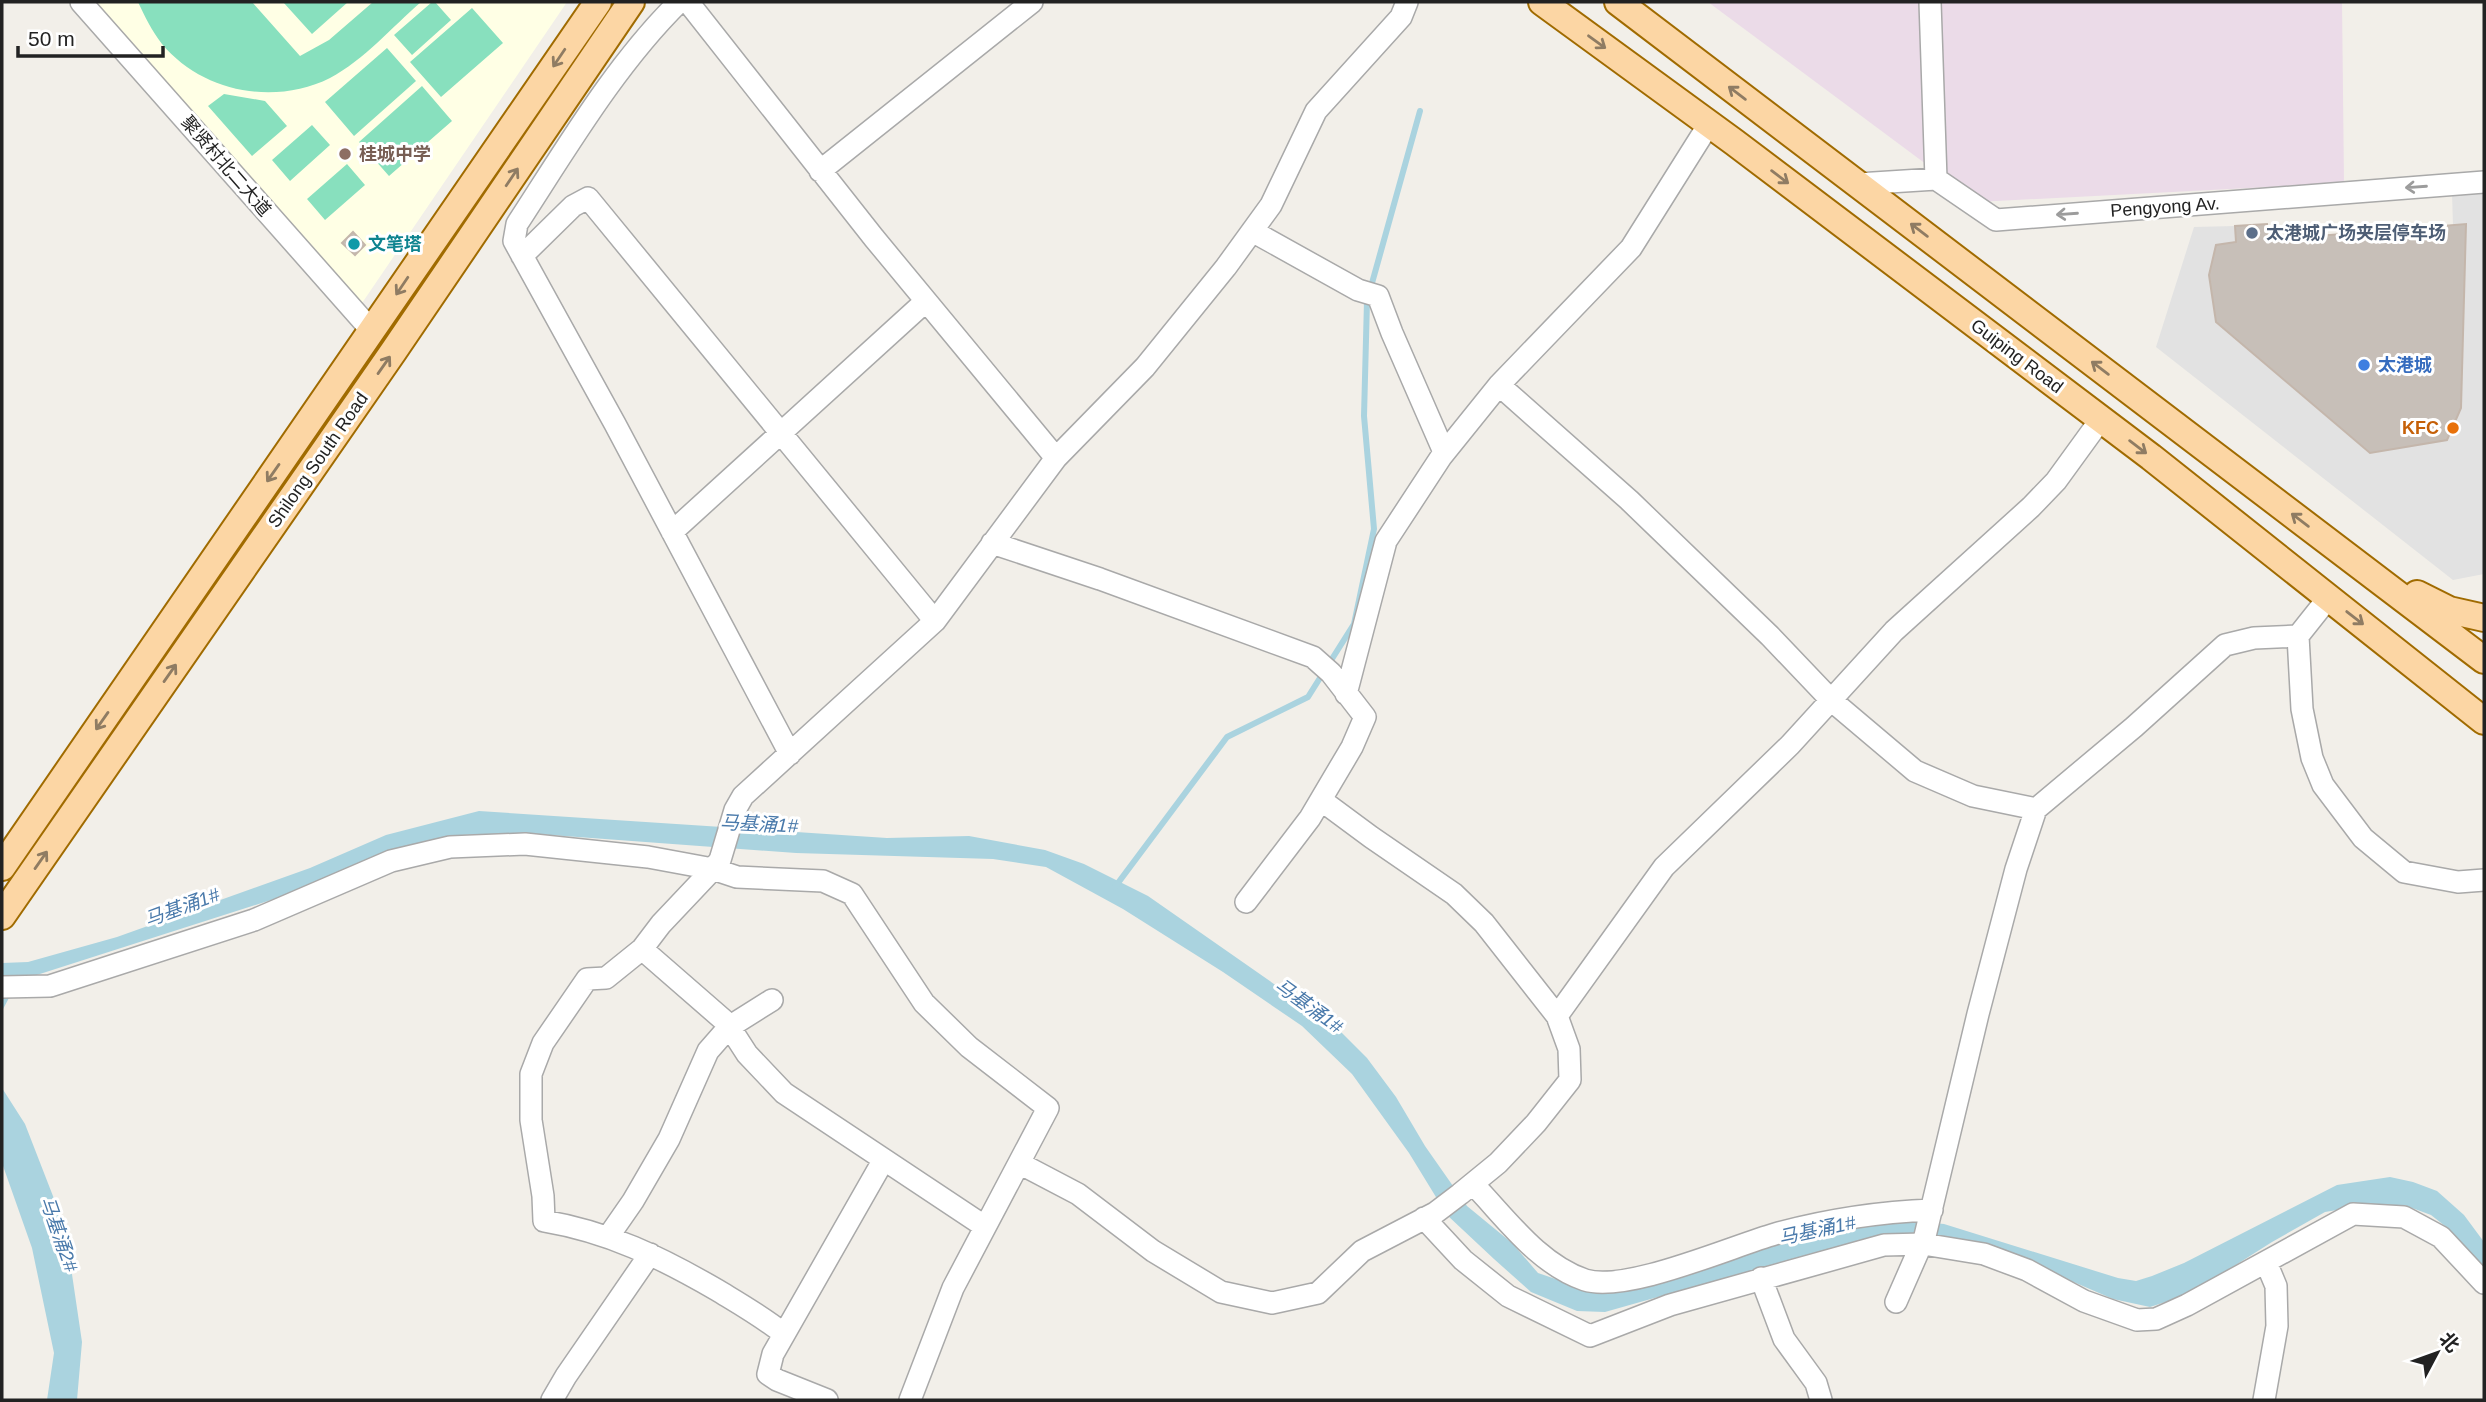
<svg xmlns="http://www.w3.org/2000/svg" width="2486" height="1402" font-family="Helvetica,'Noto Sans SC',sans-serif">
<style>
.industrial{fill:#ebdbe8}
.education{fill:#ffffe5}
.pitch{fill:#88e0be}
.parking{fill:#e2e2e2}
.water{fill:#aad3df}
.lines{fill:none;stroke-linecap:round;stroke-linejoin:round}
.stream{stroke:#aad3df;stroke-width:6}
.building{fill:#c7bfb8;stroke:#c4b6ab;stroke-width:2}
.minor-casing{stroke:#a9a9a9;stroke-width:24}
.major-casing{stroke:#a06b00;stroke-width:30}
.minor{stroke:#fff;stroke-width:21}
.major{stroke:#fcd6a4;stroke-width:26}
.oneway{stroke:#8f7c63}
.oneway2{stroke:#9c9c9c}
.education-dot{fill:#8d6e63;stroke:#fff;stroke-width:2.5}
.service-dot{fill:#5c6f8a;stroke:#fff;stroke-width:2.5}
.culture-dot{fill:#0f9aa8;stroke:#fff;stroke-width:2.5}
.shop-dot{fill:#3f7fe0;stroke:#fff;stroke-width:2.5}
.food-dot{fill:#e8710a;stroke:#fff;stroke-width:2.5}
.labels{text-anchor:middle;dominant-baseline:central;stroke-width:6;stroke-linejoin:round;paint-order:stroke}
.education-label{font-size:18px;font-weight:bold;fill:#785e54;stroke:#fff;text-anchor:start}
.street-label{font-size:18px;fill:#222;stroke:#fff}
.service-label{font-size:18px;font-weight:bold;fill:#4e5e75;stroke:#fff;text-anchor:start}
.culture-label{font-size:18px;font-weight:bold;fill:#0d838f;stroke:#fff;text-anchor:start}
.shop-label{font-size:18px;font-weight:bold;fill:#366cbe;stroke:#fff;text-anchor:start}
.food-label{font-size:18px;font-weight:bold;fill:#c56008;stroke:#fff;text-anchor:end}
.water-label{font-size:19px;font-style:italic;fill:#4a7aab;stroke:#fff}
</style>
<rect width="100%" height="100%" fill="#f2efe9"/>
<!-- industrial -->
<path class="industrial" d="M1708,2H2342L2344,183L1977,202Z"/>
<!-- education -->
<path class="education" d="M94,2H567L360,306Z"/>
<!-- pitch -->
<path class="pitch" d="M138,2H252L300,56L329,40L373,2H421C392,27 364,60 330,78C274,106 202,92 162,44C152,31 145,17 138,2Z
M283,2H348L312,34Z
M432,2H435L451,20L412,55L394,35Z
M472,8L503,43L441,97L410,62Z
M387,48L416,81L354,136L325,102Z
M422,86L452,121L389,176L359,142Z
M224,94L265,101L287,126L252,156L208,106Z
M312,125L330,145L290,181L272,160Z
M347,164L365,185L325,220L307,199Z"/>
<!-- parking -->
<path class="parking" d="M2484,192V574L2453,580L2156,347L2194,227L2235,226L2236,242L2216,245L2209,275L2216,322L2369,453L2447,440L2461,408L2466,224L2453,225L2452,194Z"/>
<!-- water -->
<path class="water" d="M479,811L887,838L969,836L1045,850L1084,864L1148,896L1337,1028L1367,1058L1396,1097L1425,1146L1467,1206L1512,1243L1538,1273L1588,1290L1818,1232L1914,1221L1944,1224L2118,1278L2136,1281L2152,1276L2184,1263L2337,1185L2390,1177L2413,1182L2437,1191L2464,1215L2484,1242V1268L2450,1230L2431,1215L2404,1205H2367L2325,1212L2272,1242L2190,1294L2150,1307L2113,1299L2041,1268L1917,1232L1813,1253L1605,1312L1577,1311L1531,1292L1494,1259L1447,1215L1409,1153L1352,1074L1302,1026L1223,972L1123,909L1046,867L993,859L796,853L537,834L459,835L408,846L299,891L18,981L2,1011V963L28,962L117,937L310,868L386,835Z
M2,1088L25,1124L65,1227L82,1342L77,1400H47L54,1353L32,1248L2,1163Z"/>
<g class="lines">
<!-- stream -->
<path class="stream" d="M1115,887L1227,737L1308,697L1354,624L1374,529L1364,416L1367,301L1420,111"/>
</g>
<!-- building -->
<path class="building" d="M2267,224L2268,240L2466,224L2461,408L2447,440L2370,453L2216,322L2209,275L2216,245L2236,242L2235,226Z
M353,232L365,245L355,255L342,243Z"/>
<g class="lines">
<defs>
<path id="minor" d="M81,2L372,331
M679,2C615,65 566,149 517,224L514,241L615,424L790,754
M688,2L874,238L1056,458
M1930,2L1936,179
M820,171L1032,2
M1858,184L1936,179L1996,220L2484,182
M1252,231L1358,290L1378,296L1392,333L1444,452
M522,256L573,206L588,198L935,621
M1499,385L1629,500L1770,636L1831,700L1915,771L1973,796L2036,809
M672,532L926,301
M992,543L1100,579L1313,657L1331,673L1365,717L1352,747L1310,818L1246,902
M2298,636L2302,709L2312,758L2323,785L2363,838L2404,872L2458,882L2484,880
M1346,694L1386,541L1441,457L1499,385L1631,248L1709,124
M642,949L727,1023L747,1054L784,1093L984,1226
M2,987L50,986L254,920L391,861L450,847L525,844L648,857L713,869L737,877L823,881L852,894L924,1003L969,1047L1048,1108L953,1288L910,1400
M1557,1016L1664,867L1790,745L1894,631L2031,507L2056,481L2101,419
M1019,1163L1078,1194L1153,1251L1221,1292L1272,1303L1318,1293L1362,1251L1435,1213L1460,1194L1498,1163L1536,1123L1570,1080L1569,1049L1557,1016L1484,923L1454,894L1371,837L1321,800
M1473,1184C1506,1218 1538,1264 1585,1280C1626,1293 1730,1247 1775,1234C1826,1220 1879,1212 1932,1210
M1424,1218L1463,1260L1508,1296L1590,1336L1670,1305L1884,1245L1923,1244L1984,1254L2027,1270L2084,1301L2137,1320L2156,1319L2187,1305L2353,1214L2404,1217L2441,1237L2484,1283
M608,1237L633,1201L669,1139L708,1051L729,1027L772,1000
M1761,1278L1784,1339L1816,1383L1821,1400
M1896,1302L1925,1236L1978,1014L2016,869L2036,809L2134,727L2225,645L2254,638L2298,636L2329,597
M784,1334C763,1317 740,1304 717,1290C660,1257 609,1232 544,1221L543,1196L531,1120V1074L543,1043L587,979L606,978L642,949L661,924L713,869L720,860L735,810L743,796L935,621L1056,458L1145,367L1226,267L1271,205L1316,111L1401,17L1407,2
M552,1400L566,1376L650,1254
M827,1400L777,1380L768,1374L773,1354L883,1161
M2264,1400L2277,1326L2276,1286L2266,1262"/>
<path id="major" d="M1542,2L1734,142L2151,457L2484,721
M1618,2L2484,660
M2417,594L2449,610L2484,618
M2,867L598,2
M2,916L393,352L631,2"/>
</defs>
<!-- minor casing -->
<use href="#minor" class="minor-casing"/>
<!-- major casing -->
<use href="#major" class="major-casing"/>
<!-- minor -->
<use href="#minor" class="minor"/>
<!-- major -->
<use href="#major" class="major"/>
</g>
<!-- one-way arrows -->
<defs><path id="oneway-shaft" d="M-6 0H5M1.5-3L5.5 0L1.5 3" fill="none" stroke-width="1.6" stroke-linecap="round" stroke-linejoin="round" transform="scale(1.75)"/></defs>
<g class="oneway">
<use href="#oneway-shaft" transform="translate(1597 42) rotate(36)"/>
<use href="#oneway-shaft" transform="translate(559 58) rotate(124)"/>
<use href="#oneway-shaft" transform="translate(1737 93) rotate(-143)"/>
<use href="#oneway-shaft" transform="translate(512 177) rotate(-56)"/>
<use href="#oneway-shaft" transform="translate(1780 177) rotate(37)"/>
<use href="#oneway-shaft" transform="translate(1919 230) rotate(-143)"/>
<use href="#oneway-shaft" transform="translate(402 286) rotate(124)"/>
<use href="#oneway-shaft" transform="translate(384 365) rotate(-55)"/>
<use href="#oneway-shaft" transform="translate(2100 368) rotate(-143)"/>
<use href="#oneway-shaft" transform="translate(2138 447) rotate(37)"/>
<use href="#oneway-shaft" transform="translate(273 473) rotate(125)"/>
<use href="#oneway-shaft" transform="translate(2300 520) rotate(-143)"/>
<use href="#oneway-shaft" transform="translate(2355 618) rotate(38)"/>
<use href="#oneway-shaft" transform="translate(170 673) rotate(-55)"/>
<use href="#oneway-shaft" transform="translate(102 721) rotate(125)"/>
<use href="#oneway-shaft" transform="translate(41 860) rotate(-55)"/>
</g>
<g class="oneway2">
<use href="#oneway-shaft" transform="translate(2416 187) rotate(176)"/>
<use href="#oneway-shaft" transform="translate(2067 214) rotate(176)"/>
</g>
<!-- markers -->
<circle class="education-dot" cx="345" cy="154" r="7"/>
<circle class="service-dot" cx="2252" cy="233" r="7"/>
<circle class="culture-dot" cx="354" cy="244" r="7"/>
<circle class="shop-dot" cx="2364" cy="365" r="7"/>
<circle class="food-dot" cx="2453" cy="428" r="7"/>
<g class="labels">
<!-- education labels -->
<g class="education-label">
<text x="359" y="154">桂城中学</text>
</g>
<!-- street labels -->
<g class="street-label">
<text transform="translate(226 166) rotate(49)">聚贤村北二大道</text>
<text transform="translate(2165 207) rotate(-4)">Pengyong Av.</text>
<text transform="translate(2017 356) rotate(37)">Guiping Road</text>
<text transform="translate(318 460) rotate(-55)">Shilong South Road</text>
</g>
<!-- service labels -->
<g class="service-label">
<text x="2266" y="233">太港城广场夹层停车场</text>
</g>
<!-- culture labels -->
<g class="culture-label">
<text x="368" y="244">文笔塔</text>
</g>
<!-- shop labels -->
<g class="shop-label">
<text x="2378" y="365">太港城</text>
</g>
<!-- food labels -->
<g class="food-label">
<text x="2439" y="428">KFC</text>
</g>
<!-- water labels -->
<g class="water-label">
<text transform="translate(759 824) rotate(3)">马基涌1#</text>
<text transform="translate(182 907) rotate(-20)">马基涌1#</text>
<text transform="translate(1309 1006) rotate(36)">马基涌1#</text>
<text transform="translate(1817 1230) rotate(-12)">马基涌1#</text>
<text transform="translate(59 1234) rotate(71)">马基涌2#</text>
</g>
</g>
<!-- border -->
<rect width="2486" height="1402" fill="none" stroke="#222222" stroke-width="7"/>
<!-- north arrow -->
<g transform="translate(2437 1353) rotate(49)" stroke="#ffffff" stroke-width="5" paint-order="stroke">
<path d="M0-5L12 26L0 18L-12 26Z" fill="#222222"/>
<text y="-10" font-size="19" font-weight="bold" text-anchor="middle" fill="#222222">北</text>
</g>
<!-- scale -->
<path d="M18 46v10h145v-10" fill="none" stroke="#222222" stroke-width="3.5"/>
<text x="28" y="46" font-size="21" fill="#222222" stroke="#ffffff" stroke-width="5" paint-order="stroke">50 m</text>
</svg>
